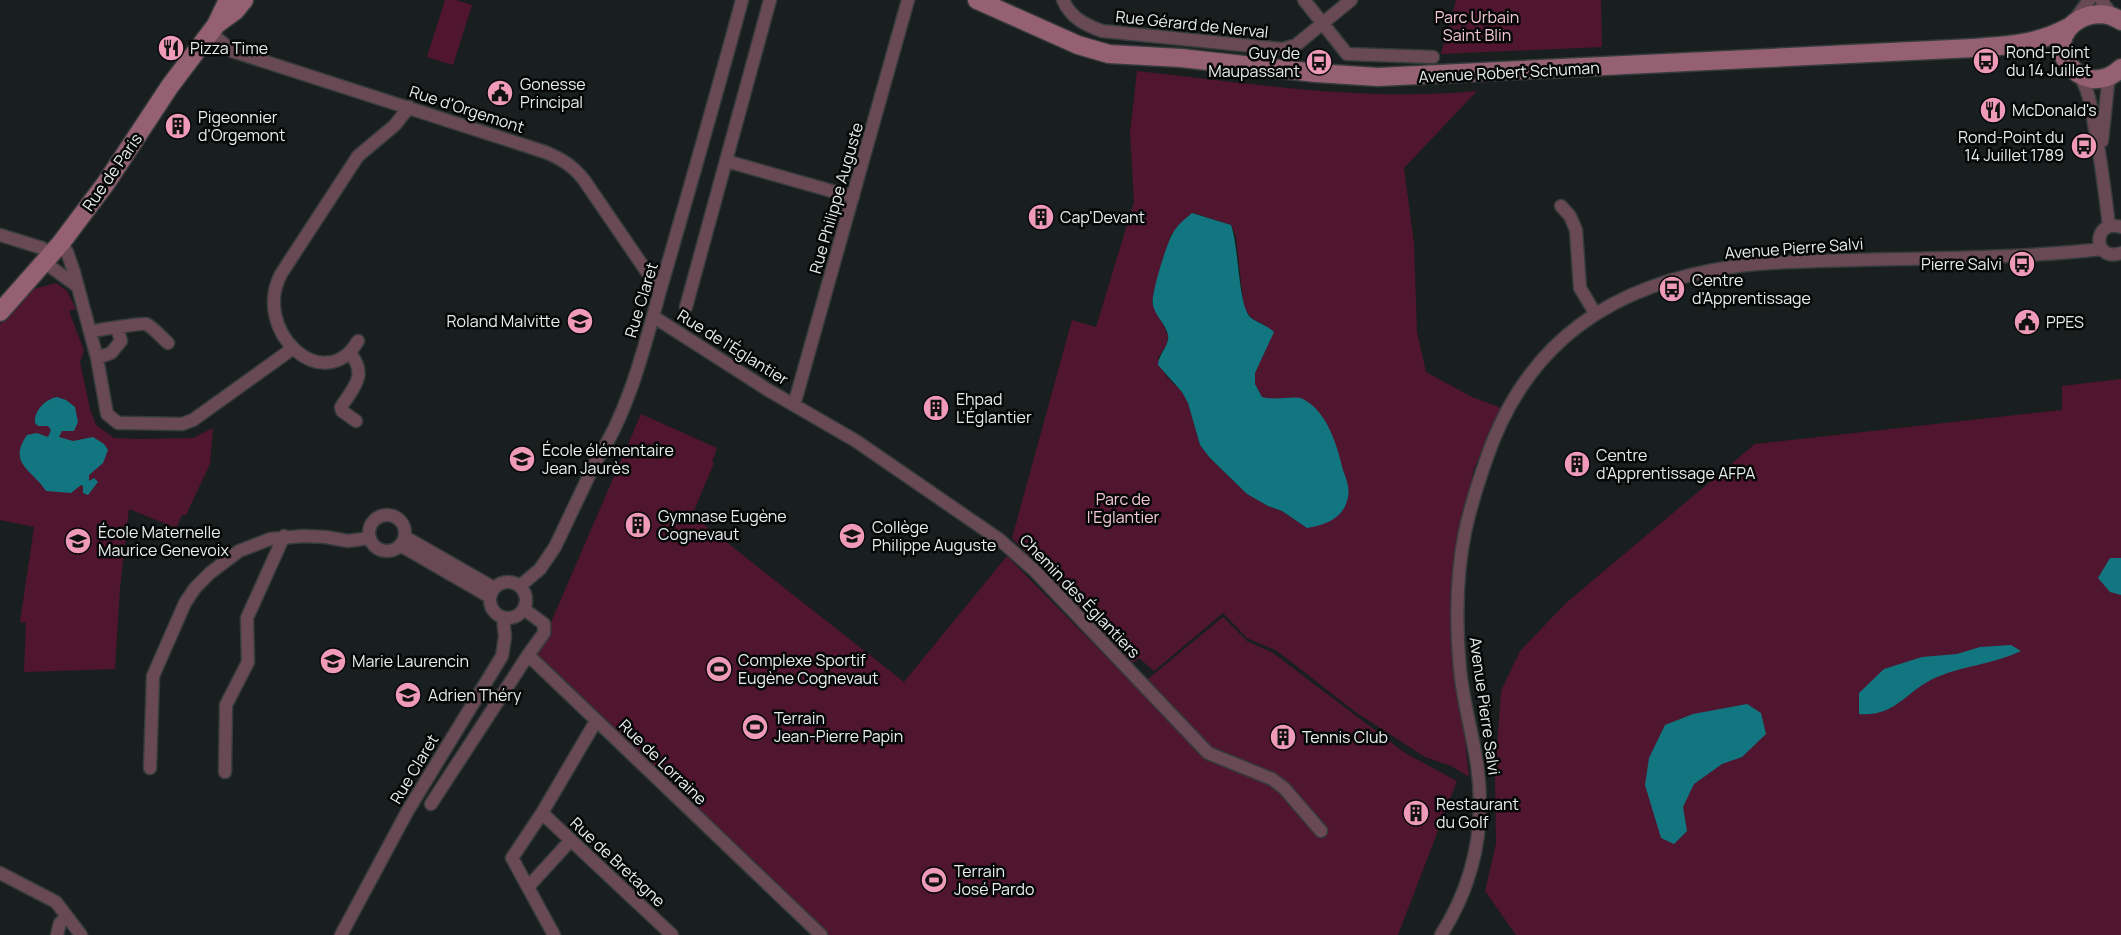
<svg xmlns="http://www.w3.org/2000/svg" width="2121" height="935" font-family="Manrope,sans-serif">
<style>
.green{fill:#50162f;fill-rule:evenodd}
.water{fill:#127680}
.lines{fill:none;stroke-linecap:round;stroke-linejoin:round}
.street-casing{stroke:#363b3c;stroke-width:15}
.secondary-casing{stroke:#363b3c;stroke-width:21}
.street{stroke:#694954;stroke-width:12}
.secondary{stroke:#946072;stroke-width:18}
.labels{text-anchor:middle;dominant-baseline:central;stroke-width:5;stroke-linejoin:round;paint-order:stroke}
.park-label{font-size:16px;fill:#f4c7d6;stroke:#060808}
.street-label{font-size:16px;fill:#e9eced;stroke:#060808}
.poi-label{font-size:16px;fill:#e9eced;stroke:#060808;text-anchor:start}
</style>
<rect width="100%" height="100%" fill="#191e1f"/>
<!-- green -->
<path class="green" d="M445,0H456L472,5L453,65L427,57Z
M1456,0H1601L1602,47L1441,54Z
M1137,71C1249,83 1364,102 1477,91L1404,168L1414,244L1417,332L1426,372L1472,397L1501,408L1474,469L1461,527L1453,595L1452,650L1463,718L1469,777L1451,766L1425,757L1354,711L1285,657L1275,650L1247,638L1223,613L1154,671L1139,658L1133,663L1012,538L1072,320L1096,327L1134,202L1130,133ZM1193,213L1231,225L1236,237L1244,308L1251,318L1267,326L1261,356L1255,373V384L1262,397L1273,400L1293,398L1307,528L1282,511L1268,506L1247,494L1210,458L1200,445L1188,403L1182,392L1166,376L1158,358L1167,344L1168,335L1152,303L1154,290L1171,235Z
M56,283L67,291L76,309L69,311L84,351L80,362L90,409L96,425L114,438L139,439L193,438L213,428L210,464L186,515H182L176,528L129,509L120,587L115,669L24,672L26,623L20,622L34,527L0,520V324L34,289Z
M2121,379V935H1516L1485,891L1496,844L1495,776L1501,691L1520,651L1566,603L1755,444L2062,410V386Z
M641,414L717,448L712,462L714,463L692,515L904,682L1007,556L1137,688L1223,617L1247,641L1273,653L1405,753L1457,781L1398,935H825L536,657Z"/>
<!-- water -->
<path class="water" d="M1192,213L1231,225C1239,247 1238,304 1250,317C1257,323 1267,325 1274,332L1255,373V384L1262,397C1276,401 1294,395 1303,399C1328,412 1337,446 1343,470C1346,478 1350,488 1348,497C1344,519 1325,525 1307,528L1282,511L1268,506L1247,494L1210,458L1200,445L1188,403L1182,392L1158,365C1158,355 1170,345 1168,335C1166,324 1155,316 1153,305C1150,297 1167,242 1173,233C1178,224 1185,219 1192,213Z
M57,397L66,400L75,407L78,422L74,431H62L59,437L73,441L93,437L104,444L108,450L103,463L89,475V481L94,478L98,482L88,495L83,493V486L81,485L71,493L46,491C33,470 7,464 27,435L37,433L48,437L51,430L48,426H38L35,423C34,410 46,399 57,397Z
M2110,558H2121V595L2110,592L2098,578Z
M2011,645L2021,651C1995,664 1965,665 1937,677C1906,690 1897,717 1859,714V693L1884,669L1922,657L1957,654L1980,647Z
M1747,704L1761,713L1766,734L1742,757L1722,764L1694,784L1683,807L1687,831L1674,844L1661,838L1645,785L1649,758L1665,725L1693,714Z"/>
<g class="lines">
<defs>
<path id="street" d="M1063,0C1070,17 1085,25 1102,31L1283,49L1296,45L1351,0
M1304,0L1347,54L1433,57
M2101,0L2111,14
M2076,18L2089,0
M210,32L232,51L545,152C562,159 573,166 584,180L660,291
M2079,75C2089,90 2091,106 2094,124C2101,158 2105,192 2109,226
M2102,141L2108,84L2113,74
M726,161L853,197
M1561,206L1570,216L1576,230L1580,288L1595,313
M2121,227C2092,218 2092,263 2121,253
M0,235L42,248L51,254
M61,243L67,252L74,272L97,358L107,414L118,423H125L182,424L193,420L292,349
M44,262L77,286
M686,307L770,0
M654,317L768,390L856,441L1000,540L1035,571L1208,753L1272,779L1284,788L1321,831
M90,332C95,330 143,323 146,324C153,327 162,338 168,343
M358,341C324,398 251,331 281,274L358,156L395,125L409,107
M350,353C368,375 354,387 341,407L342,411L356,421
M97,358L111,353L121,341L117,328
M794,405L908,0
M369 533a18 18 0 1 1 36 0a18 18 0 1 1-36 0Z
M405,537L494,588
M400,545L490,597
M490 600a18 18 0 1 1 36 0a18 18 0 1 1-36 0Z
M520,586L540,569L555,547L596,461C629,411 644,348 660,291C688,194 716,97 742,0
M524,609L544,624V633L528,655L821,935
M150,768L153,676L185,603L195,588L210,573L239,551L270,539L303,536L326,537L348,541L370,538
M225,772L226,705L248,662L247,618L284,536
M431,804L528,655
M542,813L672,935
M0,873L56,902L81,935
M528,887L571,840
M57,935L60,923L67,917
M341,935L407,812L502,656L505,637L503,618
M554,935L512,858L542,813L596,721
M1441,935C1474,883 1486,825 1477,764C1472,732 1463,701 1460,669C1456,625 1456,576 1465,532C1470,509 1477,486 1485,463C1525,341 1613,283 1738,266C1777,261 1818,261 1857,260C1939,258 2021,258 2102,249"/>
<path id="secondary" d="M977,0L1078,45L1109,54L1181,58L1316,73L1378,77L1973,48C2005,46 2038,44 2067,28
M2121,21C2092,0 2045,31 2068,64C2074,72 2082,77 2092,79C2103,80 2113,76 2121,68
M217,24L235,11L244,0
M0,312L61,243L106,183L170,86L216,25L228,0"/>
</defs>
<!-- street casing -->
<use href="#street" class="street-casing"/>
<!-- secondary casing -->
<use href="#secondary" class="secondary-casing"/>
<!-- street -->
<use href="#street" class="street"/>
<!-- secondary -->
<use href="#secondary" class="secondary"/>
</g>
<!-- icons -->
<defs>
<symbol id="restaurant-disc" viewBox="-11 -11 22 22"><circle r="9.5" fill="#ef9ab8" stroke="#060808"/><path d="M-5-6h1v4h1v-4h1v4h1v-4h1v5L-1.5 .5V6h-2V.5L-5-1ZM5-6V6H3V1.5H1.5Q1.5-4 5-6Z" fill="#111"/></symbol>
<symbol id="bus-disc" viewBox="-11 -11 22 22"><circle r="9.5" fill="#ef9ab8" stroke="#060808"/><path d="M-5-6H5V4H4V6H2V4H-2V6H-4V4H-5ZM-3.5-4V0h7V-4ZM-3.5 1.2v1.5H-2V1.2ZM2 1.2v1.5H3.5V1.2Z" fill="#111"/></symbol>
<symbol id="civic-disc" viewBox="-11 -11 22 22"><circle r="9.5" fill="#ef9ab8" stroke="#060808"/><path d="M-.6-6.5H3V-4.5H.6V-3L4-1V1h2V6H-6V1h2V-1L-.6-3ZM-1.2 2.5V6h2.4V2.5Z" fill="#111"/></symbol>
<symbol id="building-disc" viewBox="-11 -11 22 22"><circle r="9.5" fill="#ef9ab8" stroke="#060808"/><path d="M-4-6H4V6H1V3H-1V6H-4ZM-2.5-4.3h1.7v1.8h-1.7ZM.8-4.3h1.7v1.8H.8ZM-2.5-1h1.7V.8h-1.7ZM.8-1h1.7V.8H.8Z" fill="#111"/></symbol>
<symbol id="school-disc" viewBox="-11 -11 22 22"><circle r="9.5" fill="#ef9ab8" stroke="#060808"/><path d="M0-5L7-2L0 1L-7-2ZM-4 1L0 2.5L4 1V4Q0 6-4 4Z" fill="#111"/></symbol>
<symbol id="stadium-disc" viewBox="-11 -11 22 22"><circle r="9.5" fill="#ef9ab8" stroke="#060808"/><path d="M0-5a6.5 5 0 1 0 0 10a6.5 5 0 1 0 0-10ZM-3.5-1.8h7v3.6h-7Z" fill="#111"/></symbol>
</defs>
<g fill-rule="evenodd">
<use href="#restaurant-disc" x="156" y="33" width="30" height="30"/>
<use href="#bus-disc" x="1971" y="46" width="30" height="30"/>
<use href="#bus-disc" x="1304" y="47" width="30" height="30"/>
<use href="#civic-disc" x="485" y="78" width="30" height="30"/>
<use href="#restaurant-disc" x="1978" y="95" width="30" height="30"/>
<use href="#building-disc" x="163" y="111" width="30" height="30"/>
<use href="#bus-disc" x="2069" y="131" width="30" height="30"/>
<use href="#building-disc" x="1026" y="202" width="30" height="30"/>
<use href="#bus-disc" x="2007" y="249" width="30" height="30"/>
<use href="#bus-disc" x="1657" y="274" width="30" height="30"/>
<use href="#school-disc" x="565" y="306" width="30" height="30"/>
<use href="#civic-disc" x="2012" y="307" width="30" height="30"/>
<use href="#building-disc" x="921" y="393" width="30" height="30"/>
<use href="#school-disc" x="507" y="444" width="30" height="30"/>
<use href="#building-disc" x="1562" y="449" width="30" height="30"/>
<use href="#building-disc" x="623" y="510" width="30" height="30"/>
<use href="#school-disc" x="837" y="521" width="30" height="30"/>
<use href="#school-disc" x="63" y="526" width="30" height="30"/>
<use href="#school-disc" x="318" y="646" width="30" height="30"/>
<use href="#stadium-disc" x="704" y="654" width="30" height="30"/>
<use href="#school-disc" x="393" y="680" width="30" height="30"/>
<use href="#stadium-disc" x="740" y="712" width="30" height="30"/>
<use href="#building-disc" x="1268" y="722" width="30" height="30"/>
<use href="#building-disc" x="1401" y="798" width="30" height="30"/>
<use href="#stadium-disc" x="919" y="865" width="30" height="30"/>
</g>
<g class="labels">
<!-- park labels -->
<g class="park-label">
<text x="1477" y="17">Parc Urbain<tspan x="1477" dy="18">Saint Blin</tspan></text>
<text x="1123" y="499">Parc de<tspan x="1123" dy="18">l'Eglantier</tspan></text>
</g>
<!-- street labels -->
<g class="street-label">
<text transform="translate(1192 24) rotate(6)">Rue Gérard de Nerval</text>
<text transform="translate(1509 72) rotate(-3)">Avenue Robert Schuman</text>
<text transform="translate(467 109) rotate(18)">Rue d'Orgemont</text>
<text transform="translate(112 172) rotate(-55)">Rue de Paris</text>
<text transform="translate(836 198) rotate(-74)">Rue Philippe Auguste</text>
<text transform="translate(1794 248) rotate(-4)">Avenue Pierre Salvi</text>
<text transform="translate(641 300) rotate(-73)">Rue Claret</text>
<text transform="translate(733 347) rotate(32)">Rue de l'Églantier</text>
<text transform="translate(1080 596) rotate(46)">Chemin des Églantiers</text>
<text transform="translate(1485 706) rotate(82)">Avenue Pierre Salvi</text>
<text transform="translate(663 762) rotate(44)">Rue de Lorraine</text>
<text transform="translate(414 769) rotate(-59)">Rue Claret</text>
<text transform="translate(618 862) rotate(43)">Rue de Bretagne</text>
</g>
<!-- poi labels -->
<g class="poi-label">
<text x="190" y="48">Pizza Time</text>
<text x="2006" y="52">Rond-Point<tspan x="2006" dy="18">du 14 Juillet</tspan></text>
<text x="1300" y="53" text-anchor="end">Guy de<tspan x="1300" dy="18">Maupassant</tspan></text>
<text x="520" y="84">Gonesse<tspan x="520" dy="18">Principal</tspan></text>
<text x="2012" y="110">McDonald's</text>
<text x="198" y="117">Pigeonnier<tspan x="198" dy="18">d'Orgemont</tspan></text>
<text x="2064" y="137" text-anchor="end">Rond-Point du<tspan x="2064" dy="18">14 Juillet 1789</tspan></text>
<text x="1060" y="217">Cap'Devant</text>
<text x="2002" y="264" text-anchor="end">Pierre Salvi</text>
<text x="1692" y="280">Centre<tspan x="1692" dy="18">d'Apprentissage</tspan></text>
<text x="560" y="321" text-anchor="end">Roland Malvitte</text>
<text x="2046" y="322">PPES</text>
<text x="956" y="399">Ehpad<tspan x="956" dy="18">L'Églantier</tspan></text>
<text x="542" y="450">École élémentaire<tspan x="542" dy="18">Jean Jaurès</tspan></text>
<text x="1596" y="455">Centre<tspan x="1596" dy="18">d'Apprentissage AFPA</tspan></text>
<text x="658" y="516">Gymnase Eugène<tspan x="658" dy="18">Cognevaut</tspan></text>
<text x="872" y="527">Collège<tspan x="872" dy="18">Philippe Auguste</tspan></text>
<text x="98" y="532">École Maternelle<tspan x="98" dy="18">Maurice Genevoix</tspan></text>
<text x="738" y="660">Complexe Sportif<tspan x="738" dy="18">Eugène Cognevaut</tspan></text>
<text x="352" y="661">Marie Laurencin</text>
<text x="428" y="695">Adrien Théry</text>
<text x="774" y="718">Terrain<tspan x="774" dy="18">Jean-Pierre Papin</tspan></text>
<text x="1302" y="737">Tennis Club</text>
<text x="1436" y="804">Restaurant<tspan x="1436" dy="18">du Golf</tspan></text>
<text x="954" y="871">Terrain<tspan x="954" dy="18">José Pardo</tspan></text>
</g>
</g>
</svg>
